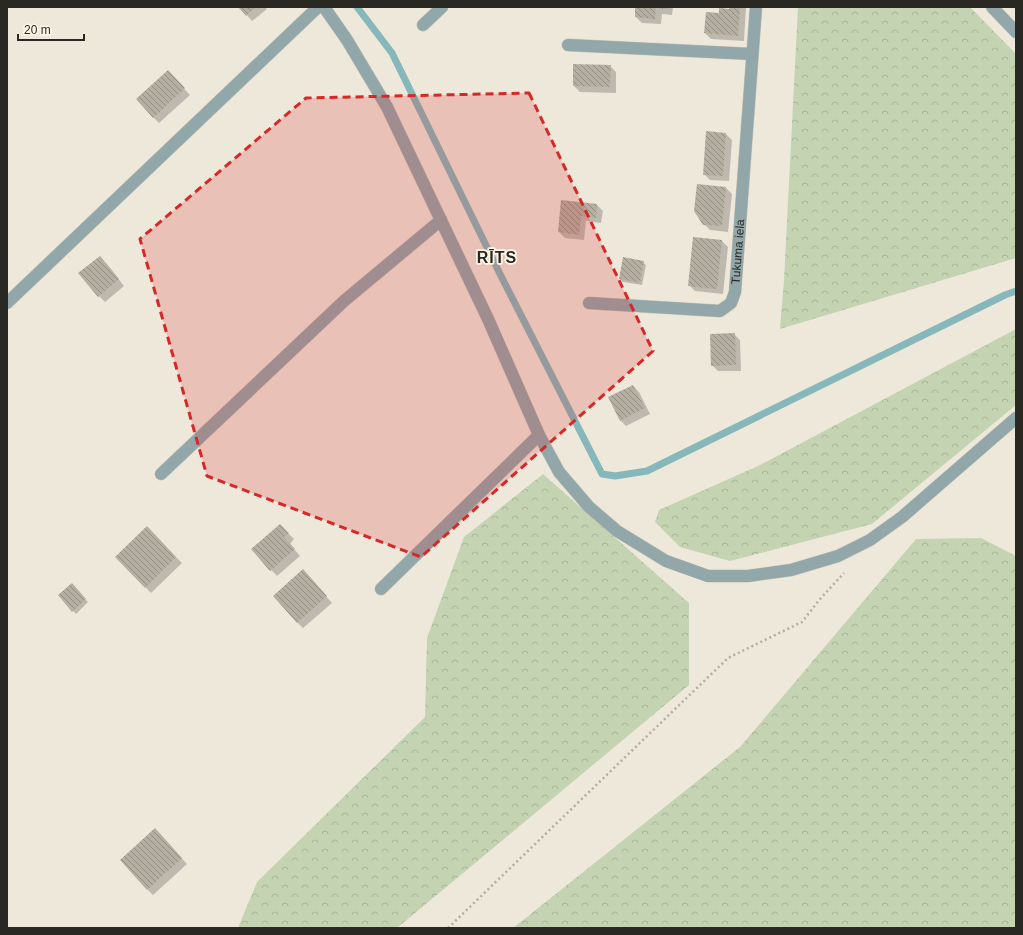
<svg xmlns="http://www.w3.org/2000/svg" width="1023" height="935" font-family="Helvetica,sans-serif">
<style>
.forest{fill:url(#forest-crowns)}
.shadow{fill:#0003}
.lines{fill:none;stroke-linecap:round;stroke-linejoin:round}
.stream{stroke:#86b7bb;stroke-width:7}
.building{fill:url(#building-back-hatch)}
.minor-casing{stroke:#cbc5b9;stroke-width:13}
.path{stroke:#b2ada2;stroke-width:2.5;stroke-dasharray:2 3;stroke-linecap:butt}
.minor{stroke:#92a7a9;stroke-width:12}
.marked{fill:#d62828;fill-opacity:0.2;stroke:#d62828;stroke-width:3;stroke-dasharray:8 5;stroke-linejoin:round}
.labels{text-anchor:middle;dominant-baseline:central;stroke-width:3.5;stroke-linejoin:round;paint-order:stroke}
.street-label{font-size:12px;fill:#2a2823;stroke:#fcf6e8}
.district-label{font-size:16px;font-weight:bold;letter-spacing:1px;fill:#2a2823;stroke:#fcf6e8}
</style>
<defs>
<pattern id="forest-crowns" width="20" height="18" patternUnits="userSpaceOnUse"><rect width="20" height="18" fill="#c4d4b3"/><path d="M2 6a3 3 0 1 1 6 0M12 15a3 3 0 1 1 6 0" fill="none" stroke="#a9b69a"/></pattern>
<pattern id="building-back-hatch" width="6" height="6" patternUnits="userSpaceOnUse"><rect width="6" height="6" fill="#b4afa1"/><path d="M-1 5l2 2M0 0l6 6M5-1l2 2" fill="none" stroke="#938e83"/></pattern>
</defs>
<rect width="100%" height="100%" fill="#eee8da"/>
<!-- forest -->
<path class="forest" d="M798,7H970L1016,54V258L780,329L784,280Z
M1016,329V405L872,524L730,561L680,547L655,522L659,510L758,466Z
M543,474L689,603V685L397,928H238L257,882L425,717L427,638L464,537Z
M981,538L1016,556V928H513L740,747L916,539Z"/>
<!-- shadow -->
<path class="shadow" d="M240,7H265L267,9L252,21Z
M636,7H673L672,15L662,14L661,24L642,23L636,17Z
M730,7H746L744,41L711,39L705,33L720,14L730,10Z
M574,65L610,66L616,72V93L580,92L574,86Z
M173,77L190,95L159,123L153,117Z
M726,134L732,140L729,181L710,180L704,174Z
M726,188L732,194L728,232L710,230L704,224Z
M597,205L603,211L601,223L586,221L584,240L565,238L559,232Z
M722,241L728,247L723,294L695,291L689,285Z
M643,262L646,265L642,285L623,282L620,279Z
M106,263L124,286L105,302L99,296Z
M734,334L740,340L741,371H718L712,365Z
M633,386L639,392L650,414L626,426L620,420Z
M147,528L182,563L151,593L117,557Z
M286,531L294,539L290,544L300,556L277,576L252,550Z
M309,577L332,603L303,628L297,622Z
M71,584L88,602L76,614L59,595Z
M161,836L187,864L153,895L147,889Z"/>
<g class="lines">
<!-- stream -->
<path class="stream" d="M357,7L392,53L501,276L602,474L615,476L647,471L1005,295L1016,291"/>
</g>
<!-- building -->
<path class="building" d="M238,7H256L246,16Z
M635,7H667V9L656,8L655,19L635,17Z
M729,7H740L738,36L704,33L706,12L719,13V8L729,9Z
M573,64L611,65L610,87L573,86Z
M168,70L185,88L153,118L136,99Z
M706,131L726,133L723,176L703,175Z
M697,184L726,187L722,226L703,225L694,211Z
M561,200L597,204L596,218L581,216L579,235L558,232Z
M693,237L722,240L717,289L688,286Z
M100,256L119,279L98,297L78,273Z
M623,257L644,261L640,283L619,279Z
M735,333L736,365L711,366L710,334Z
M633,385L645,408L620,421L608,397Z
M280,524L289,533L284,537L295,549L270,571L251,549Z
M147,526L176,557L145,588L115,557Z
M303,569L327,596L297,623L273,596Z
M72,583L86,599L72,612L58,595Z
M155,828L182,858L147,890L120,860Z"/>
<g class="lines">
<defs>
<g id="minor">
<path d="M324,7L347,40L387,107L488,319L539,435L559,472L589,507L617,531L666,561L708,576H748L791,570L838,556L870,540L902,517L1016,418"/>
<path d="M992,7L1016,32"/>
<path d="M423,25L442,7"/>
<path d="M568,45L752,54"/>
<path d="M7,303L318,7"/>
<path id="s1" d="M589,303L720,311L731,303L735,292L756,7"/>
<path d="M161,474L344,301L441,220"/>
<path d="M381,589L539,435"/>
</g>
</defs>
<!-- minor casing -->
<use href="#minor" class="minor-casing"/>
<!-- path -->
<path class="path" d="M448,928L728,658L802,622L820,599L844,573"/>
<!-- minor -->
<use href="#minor" class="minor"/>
</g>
<!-- marked area -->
<path class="marked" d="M529,93L653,351L421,557L207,476L140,239L306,98Z"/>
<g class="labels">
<!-- street labels -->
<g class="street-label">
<text stroke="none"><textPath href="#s1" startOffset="197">Tukuma iela</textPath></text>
</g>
<!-- district labels -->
<g class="district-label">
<text x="497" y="257">RĪTS</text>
</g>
</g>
<!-- border -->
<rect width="1023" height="935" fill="none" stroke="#2a2823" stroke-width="16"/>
<!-- scale -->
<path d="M18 34v6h66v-6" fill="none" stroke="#2a2823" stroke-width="2"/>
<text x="24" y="34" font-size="12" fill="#2a2823" stroke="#fcf6e8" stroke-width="3" paint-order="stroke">20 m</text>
</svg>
